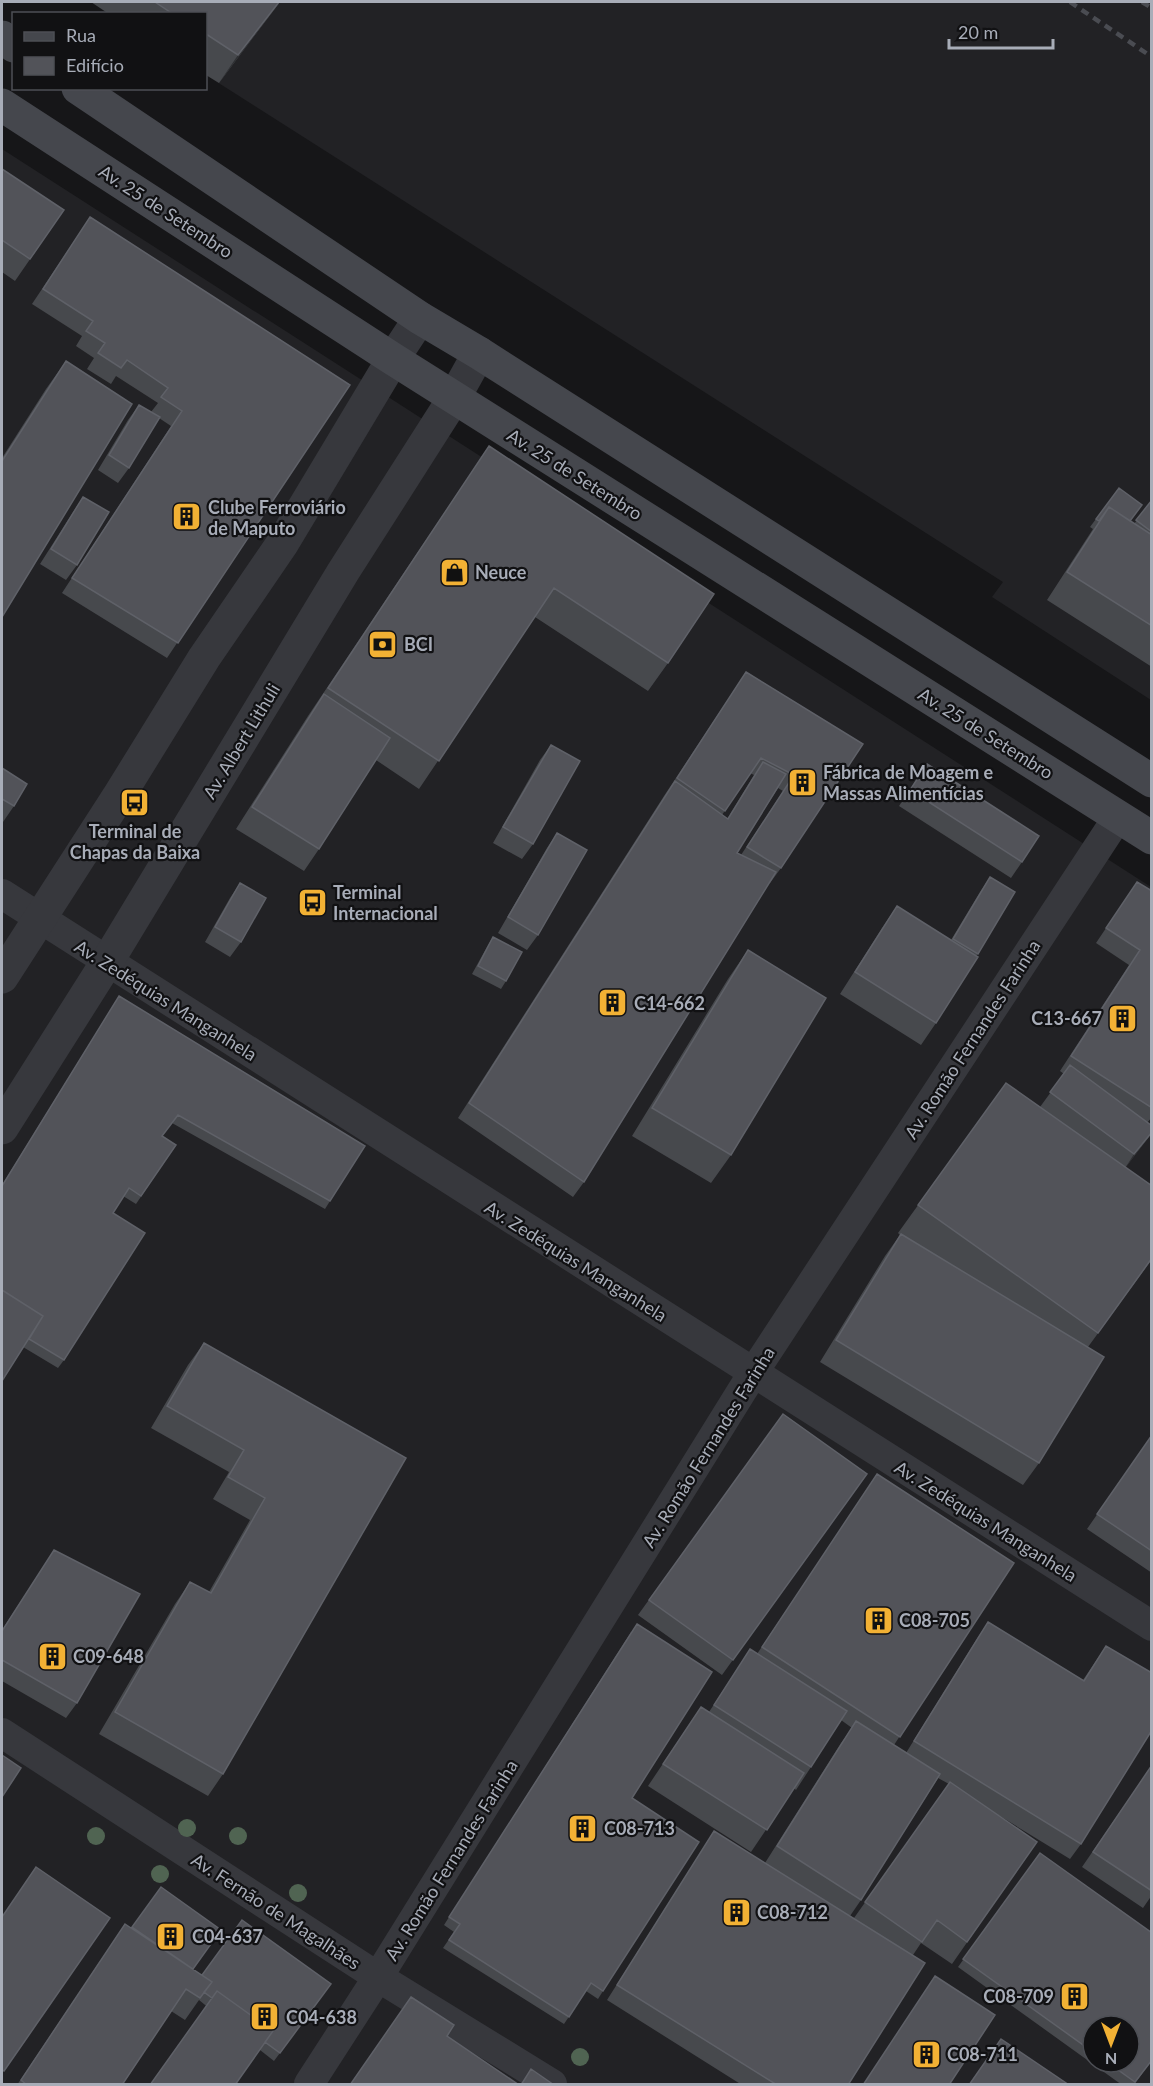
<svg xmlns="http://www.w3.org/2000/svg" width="1153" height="2086" font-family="Lato,sans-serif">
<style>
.built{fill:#222225;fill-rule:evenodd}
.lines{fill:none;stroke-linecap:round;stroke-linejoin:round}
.minor{stroke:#37383d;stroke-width:30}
.tertiary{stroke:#37383d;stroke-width:33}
.secondary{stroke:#45474d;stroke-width:33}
.rail{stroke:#4a4c52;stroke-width:4.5;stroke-dasharray:8 6;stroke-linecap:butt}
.tree{fill:#506452}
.wall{fill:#47494d;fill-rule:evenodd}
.shaded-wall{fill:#2f3033}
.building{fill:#525359;stroke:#5f6168;stroke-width:1.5}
.labels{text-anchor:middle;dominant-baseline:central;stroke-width:4.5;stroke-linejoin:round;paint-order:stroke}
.street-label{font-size:18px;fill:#a8adb8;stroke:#111113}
.poi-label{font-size:18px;font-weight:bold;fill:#a8adb8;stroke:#111113;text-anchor:start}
</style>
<rect width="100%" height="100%" fill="#161618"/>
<!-- built -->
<path class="built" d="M91,2H1151V700L992,597L1003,582L206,75V14Z
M2,149L1151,887V2084H2ZM1093,2026H1129V2062H1093Z"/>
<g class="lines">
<!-- minor -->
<path class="minor" d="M2,894L1152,1626
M2,1733L378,1977L552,2084
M309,2084L378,1977L753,1373L1118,817"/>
<!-- tertiary -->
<path class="tertiary" d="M2,977L120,794L204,658L282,544L393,359L420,318
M2,1128L107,962L343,572L454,398L479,353"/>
<!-- secondary -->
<path class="secondary" d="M2,37L14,46
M78,88L420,318L479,353L1152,781
M2,105L393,359L1152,838"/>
<!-- rail -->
<path class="rail" d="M1070,2L1152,57
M1142,2L1152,8"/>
</g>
<!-- trees -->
<g class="tree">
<circle cx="187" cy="1828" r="9"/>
<circle cx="96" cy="1836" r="9"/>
<circle cx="238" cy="1836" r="9"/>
<circle cx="160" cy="1874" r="9"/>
<circle cx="298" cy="1893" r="9"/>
<circle cx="580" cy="2057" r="9"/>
</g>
<!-- wall -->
<path class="wall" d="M91,2H280L219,83L206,75V14H109Z
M2,169L64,210L15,281L2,272Z
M90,217L350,385L167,658L62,593L171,426L159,418L129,468L118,483L98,470L128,420L139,405L151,412L158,403L116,376L111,384L87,369L94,358L76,346L82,336L32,304Z
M66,361L2,617V458L46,389Z
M489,446L668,663L648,691L535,617L419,789L376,760L319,849L304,871L236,829L308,716Z
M1119,488L1130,521L1134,524L1152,500V667L1047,600L1093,529L1090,527Z
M83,497L77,565L66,580L40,564L73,512Z
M746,672L863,744L781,868L770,883H769L584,1182L573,1197L458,1118L664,796ZM750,773L754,775L727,819L722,815ZM778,788L783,791L741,855L737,853Z
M551,745L533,844L522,859L493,843L540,760Z
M927,764L1022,862L1011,878L899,806Z
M2,768L14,806L3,822L2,821Z
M557,833L538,935L527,950L498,933L547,848Z
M990,877L1015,892L936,1023L921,1045L840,994L882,928L897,906L951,940L980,892Z
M1137,882L1152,891V1117L1147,1123L1152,1133L1125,1168L1152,1186V1259L1088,1347L1039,1463L1023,1485L820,1362L885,1256L900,1235L898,1233L1006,1083L1040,1107L1064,1074L1060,1071L1129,965L1096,943Z
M240,883L241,942L230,957L205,942L230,898Z
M493,937L506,981L501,989L472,974L488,945Z
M748,950L731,1155L711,1183L632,1136L728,979Z
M119,996L330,1201L325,1209L172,1123L162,1136L176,1145L136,1204L123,1196L113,1213L64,1360L58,1368L23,1347L2,1381V1185Z
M204,1343L406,1458L223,1774L208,1796L99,1734L175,1604L190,1582L209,1592L250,1520L213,1499L229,1472L151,1428L188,1365Z
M783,1414L867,1474L722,1675L638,1615Z
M1152,1435V1573L1087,1529Z
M877,1474L1014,1563L894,1745L906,1753L978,1637L988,1622L1083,1680L1106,1646L1081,1844L1070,1859L995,1813L1037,1842L952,1964L921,1943L913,1955L848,2085H742L607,2000L704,1847L714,1831L765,1863L841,1743L852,1728L841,1720L811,1767L796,1790L794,1788L751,1852L648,1786L701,1707L709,1712L750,1649L757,1654ZM938,1778L949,1784L854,1918L850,1916L861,1900Z
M54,1550L77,1703L66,1718L2,1681V1630Z
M631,1632L632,1798L603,1991L598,1999L586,1991L564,2024L443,1948L454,1932L444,1925Z
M1152,1765V1895L1143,1908L1082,1867Z
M1040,1853L1152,2060L1134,2085H1122L958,1967ZM1093,2026L1129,2062H1093Z
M161,1887L193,1969L202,1975L331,1984L274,2061L260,2050L199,2000L185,2020L171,2011L122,2085H17L125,1924L131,1929Z"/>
<!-- shaded-wall -->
<path class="shaded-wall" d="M279,2H280L219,83L238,55Z
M1152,1132L1144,1143L1124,1170L1134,1154Z"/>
<!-- building -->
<path class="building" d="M155,2H279L238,55L206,34V14H173Z
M2,169L64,210L30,259L2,240Z
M90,217L350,385L178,643L72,578L182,411L161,397L168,388L127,360L121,368L98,353L105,343L86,331L93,321L43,289Z
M66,361L132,404L2,617V461Z
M139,405L160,417L129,468L109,455Z
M489,446L714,594L668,663L554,588L439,761L328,688Z
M1119,488L1142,505L1130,521L1109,507L1099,521L1096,519Z
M83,497L109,512L77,565L51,549Z
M1152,500V532L1136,520Z
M1109,507L1152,535V626L1067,572Z
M746,672L863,744L781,868L747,847L794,775L761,758L725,811L677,778Z
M324,694L390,738L319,849L252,807Z
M551,745L580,761L533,844L503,827Z
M763,762L786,774L737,853L776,872L584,1182L469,1103L675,781L728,819Z
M927,764L1039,836L1022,862L910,790Z
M2,768L27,784L14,806L2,799Z
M557,833L587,850L538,935L508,917Z
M990,877L1015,892L978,954L953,939Z
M1137,882L1152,891V1108L1071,1056L1140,950L1106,928Z
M240,883L266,898L241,942L215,927Z
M897,906L978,957L936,1023L855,972Z
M493,937L522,952L506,981L478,966Z
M748,950L826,998L731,1155L652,1108Z
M119,996L365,1146L330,1201L178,1115L162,1136L176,1145L141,1196L129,1188L113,1213L145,1233L64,1360L29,1339L43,1316L2,1290V1186Z
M1070,1065L1152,1126V1132L1134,1154L1050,1092Z
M1006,1083L1152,1186V1258L1098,1333L918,1205Z
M901,1234L1104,1357L1039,1463L836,1340Z
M2,1290L43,1316L2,1381Z
M204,1343L406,1458L223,1774L115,1712L190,1582L211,1593L265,1498L228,1477L244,1450L167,1406Z
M783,1414L867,1474L733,1660L649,1600Z
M1152,1435V1551L1097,1514Z
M877,1474L1014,1563L900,1737L762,1647Z
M54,1550L140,1594L77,1703L2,1660V1631Z
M988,1622L1084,1681L1106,1646L1152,1673V1730L1081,1844L914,1741Z
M637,1624L712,1672L632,1798L699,1842L603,1991L591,1983L569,2017L449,1940L460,1924L449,1917Z
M750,1649L847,1711L811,1767L714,1705Z
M701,1707L804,1773L767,1830L663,1764Z
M856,1721L940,1774L861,1900L777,1846Z
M2,1755L21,1768L2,1797Z
M1152,1765V1891L1093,1852Z
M950,1782L1037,1842L967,1942L937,1920L922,1942L865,1902Z
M714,1831L925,1963L848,2085H777L617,1985Z
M1040,1853L1152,1933V2060L1135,2082L1107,2062H1129V2026H1093V2052L963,1959Z
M36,1867L110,1918L4,2071L2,2070V1917Z
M161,1887L221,1930L193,1969L132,1927Z
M242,1920L331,1984L280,2053L265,2042L273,2031L217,1991L212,1998L204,1992L212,1982L202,1975Z
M125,1924L212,1982L200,1998L186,1989L122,2085H27L21,2080Z
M935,1976L995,2015L949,2085H863Z
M217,1991L273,2031L235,2085H150Z
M411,1997L454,2025L447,2036L519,2085H350Z
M1001,2039L1069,2085H969Z
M531,2069L554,2085H521Z"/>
<!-- icons -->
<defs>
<symbol id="building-square" viewBox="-11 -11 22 22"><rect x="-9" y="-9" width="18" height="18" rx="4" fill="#f2b134" stroke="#111113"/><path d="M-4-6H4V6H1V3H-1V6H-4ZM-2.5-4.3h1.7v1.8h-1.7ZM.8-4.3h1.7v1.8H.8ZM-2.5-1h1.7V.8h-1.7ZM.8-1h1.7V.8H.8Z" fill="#111"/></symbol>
<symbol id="shop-square" viewBox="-11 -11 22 22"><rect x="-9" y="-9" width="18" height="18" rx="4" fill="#f2b134" stroke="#111113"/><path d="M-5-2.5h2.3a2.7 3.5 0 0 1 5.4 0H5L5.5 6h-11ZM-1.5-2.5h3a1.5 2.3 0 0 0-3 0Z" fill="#111"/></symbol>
<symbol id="bank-square" viewBox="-11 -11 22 22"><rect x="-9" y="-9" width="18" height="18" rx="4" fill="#f2b134" stroke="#111113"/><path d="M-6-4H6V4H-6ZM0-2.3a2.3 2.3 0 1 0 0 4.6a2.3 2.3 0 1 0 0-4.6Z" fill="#111"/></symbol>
<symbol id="bus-square" viewBox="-11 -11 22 22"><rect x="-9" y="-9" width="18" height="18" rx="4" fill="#f2b134" stroke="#111113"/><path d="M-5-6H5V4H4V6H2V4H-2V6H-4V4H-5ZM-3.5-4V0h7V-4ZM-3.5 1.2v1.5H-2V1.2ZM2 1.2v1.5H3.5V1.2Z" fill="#111"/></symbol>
</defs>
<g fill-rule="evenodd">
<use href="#building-square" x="170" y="500" width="33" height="33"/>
<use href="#shop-square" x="438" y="556" width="33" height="33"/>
<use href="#bank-square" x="366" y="628" width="33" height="33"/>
<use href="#building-square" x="786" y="766" width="33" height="33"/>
<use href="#bus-square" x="118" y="786" width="33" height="33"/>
<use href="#bus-square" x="296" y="886" width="33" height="33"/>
<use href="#building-square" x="596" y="986" width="33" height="33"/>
<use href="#building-square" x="1106" y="1002" width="33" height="33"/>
<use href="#building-square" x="862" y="1604" width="33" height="33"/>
<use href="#building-square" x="36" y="1640" width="33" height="33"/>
<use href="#building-square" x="566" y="1812" width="33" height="33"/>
<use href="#building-square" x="720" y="1896" width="33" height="33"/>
<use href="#building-square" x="154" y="1920" width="33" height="33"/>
<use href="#building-square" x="1058" y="1980" width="33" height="33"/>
<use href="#building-square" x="248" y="2000" width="33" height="33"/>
<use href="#building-square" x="910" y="2038" width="33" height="33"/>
</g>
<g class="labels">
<!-- street labels -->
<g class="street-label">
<text transform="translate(166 211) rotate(33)">Av. 25 de Setembro</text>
<text transform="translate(575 474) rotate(32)">Av. 25 de Setembro</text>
<text transform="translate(986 733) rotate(32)">Av. 25 de Setembro</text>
<text transform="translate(241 741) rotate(-59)">Av. Albert Lithuli</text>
<text transform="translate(166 1000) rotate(32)">Av. Zedéquias Manganhela</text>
<text transform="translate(972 1039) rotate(-57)">Av. Romão Fernandes Farinha</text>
<text transform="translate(576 1261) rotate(32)">Av. Zedéquias Manganhela</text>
<text transform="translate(708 1447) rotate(-58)">Av. Romão Fernandes Farinha</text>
<text transform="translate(986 1521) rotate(32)">Av. Zedéquias Manganhela</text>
<text transform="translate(451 1860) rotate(-58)">Av. Romão Fernandes Farinha</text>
<text transform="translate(276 1911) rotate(33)">Av. Fernão de Magalhães</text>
</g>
<!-- poi labels -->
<g class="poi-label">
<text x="208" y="507">Clube Ferroviário<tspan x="208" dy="21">de Maputo</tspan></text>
<text x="475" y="572">Neuce</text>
<text x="404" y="644">BCI</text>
<text x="823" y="772">Fábrica de Moagem e<tspan x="823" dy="21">Massas Alimentícias</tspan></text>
<text x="135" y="831" text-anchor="middle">Terminal de<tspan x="135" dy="21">Chapas da Baixa</tspan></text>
<text x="333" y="892">Terminal<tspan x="333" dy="21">Internacional</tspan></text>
<text x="634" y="1003">C14-662</text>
<text x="1102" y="1018" text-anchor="end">C13-667</text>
<text x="899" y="1620">C08-705</text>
<text x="73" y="1656">C09-648</text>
<text x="604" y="1828">C08-713</text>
<text x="757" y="1912">C08-712</text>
<text x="192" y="1936">C04-637</text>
<text x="1054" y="1996" text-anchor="end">C08-709</text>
<text x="286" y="2017">C04-638</text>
<text x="947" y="2054">C08-711</text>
</g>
</g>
<!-- border -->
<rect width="1153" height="2086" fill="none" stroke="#a8adb8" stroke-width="6"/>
<!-- legend -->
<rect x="12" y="12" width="195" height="78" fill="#111113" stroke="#4d4f55" stroke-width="1.5"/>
<rect x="24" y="32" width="30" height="9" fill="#45474d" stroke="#4d4f55" stroke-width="1.5"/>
<text x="66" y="42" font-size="18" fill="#a8adb8">Rua</text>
<rect x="24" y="57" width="30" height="18" fill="#525359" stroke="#4d4f55" stroke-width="1.5"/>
<text x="66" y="72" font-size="18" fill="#a8adb8">Edifício</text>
<!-- north arrow -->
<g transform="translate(1111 2044) rotate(180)"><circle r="28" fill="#111113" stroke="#4d4f55" stroke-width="1.5"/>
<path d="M0-4.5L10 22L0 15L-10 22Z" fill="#f2b134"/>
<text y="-9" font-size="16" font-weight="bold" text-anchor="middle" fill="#a8adb8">N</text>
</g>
<!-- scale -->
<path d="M949 39v9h104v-9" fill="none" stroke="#a8adb8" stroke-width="3"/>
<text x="958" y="39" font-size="18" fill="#a8adb8" stroke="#111113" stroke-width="4.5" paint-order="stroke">20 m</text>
</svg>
